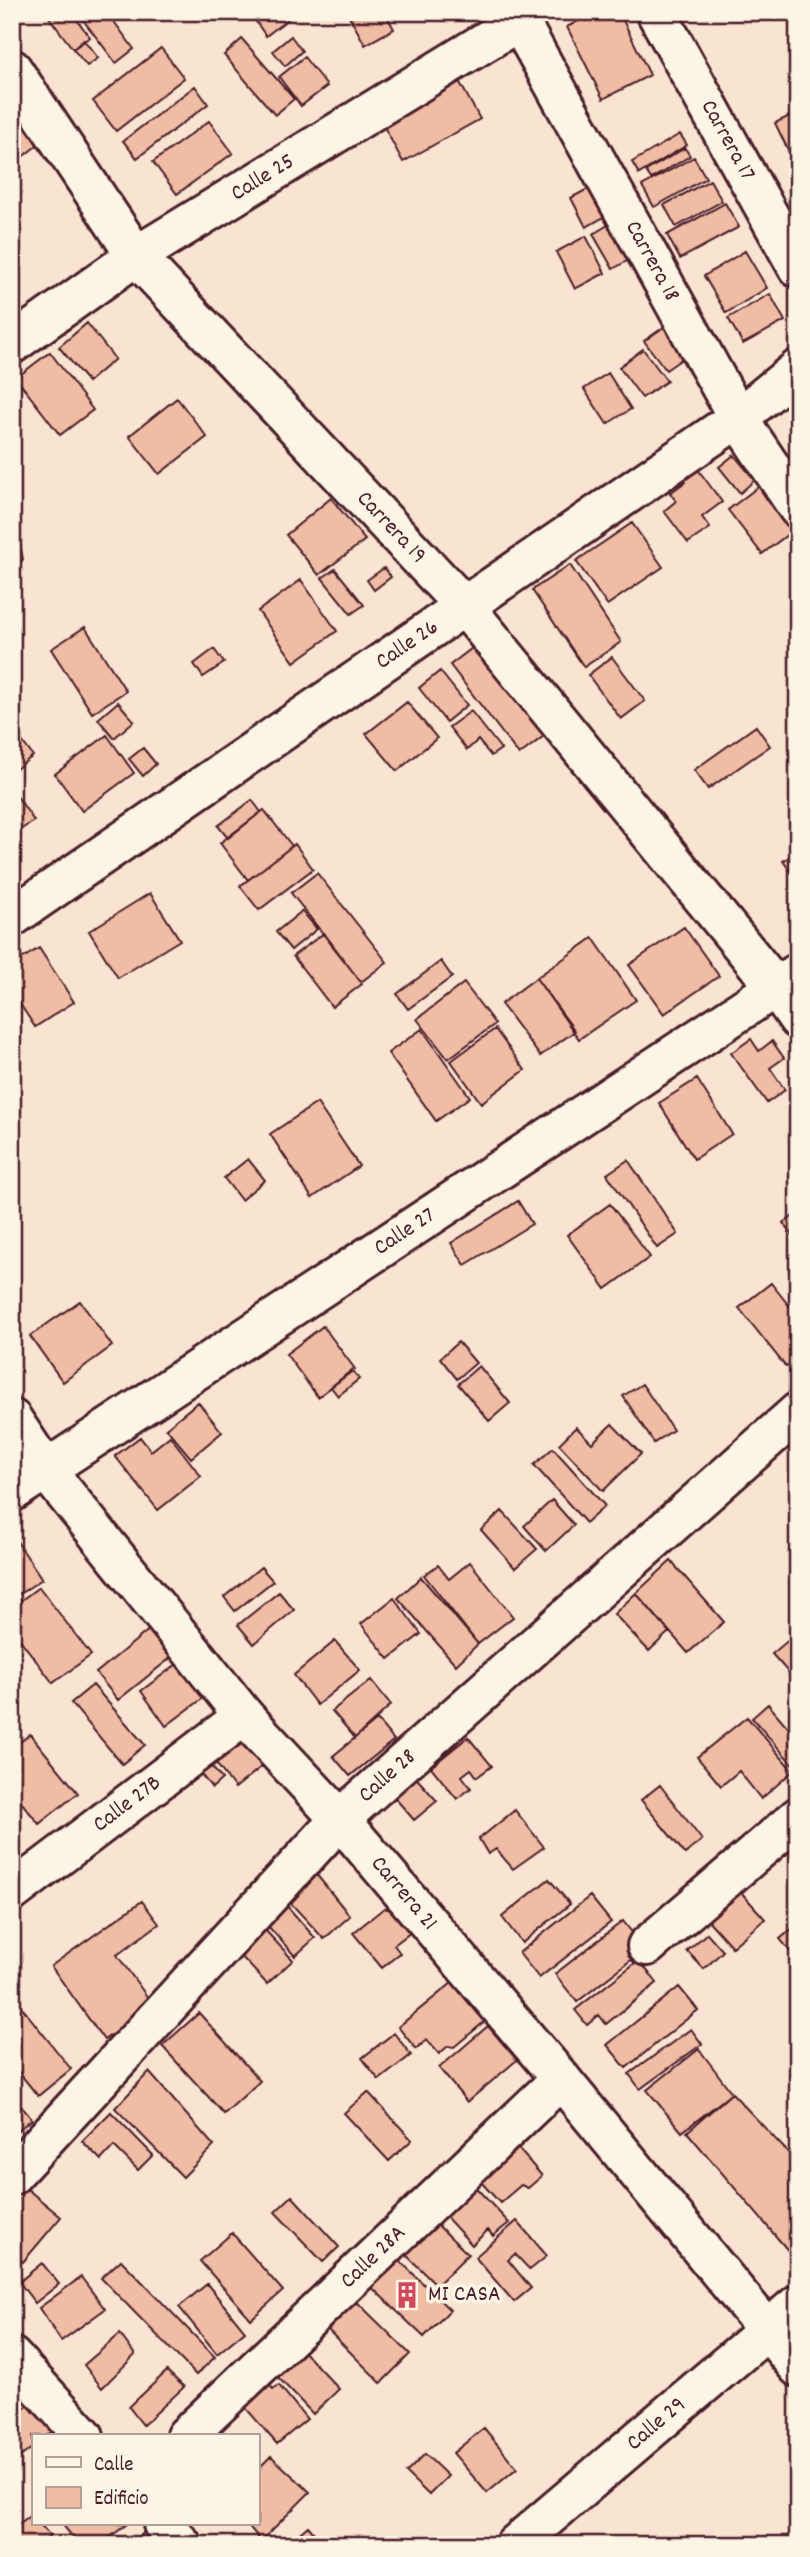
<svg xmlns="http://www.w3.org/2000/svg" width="810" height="2557" font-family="Dekko,sans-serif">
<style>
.building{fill:#f1bca4;stroke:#4a1f2b;stroke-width:2}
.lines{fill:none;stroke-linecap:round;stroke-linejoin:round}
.minor-casing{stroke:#4a1f2b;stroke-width:44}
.minor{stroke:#fcf5e5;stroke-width:38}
.labels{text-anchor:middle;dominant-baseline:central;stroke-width:7;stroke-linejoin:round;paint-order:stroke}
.street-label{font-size:23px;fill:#4a1f2b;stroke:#fcf5e5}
.poi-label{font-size:23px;fill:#4a1f2b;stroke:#fcf5e5;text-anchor:start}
</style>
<rect width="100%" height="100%" fill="#f9e4d2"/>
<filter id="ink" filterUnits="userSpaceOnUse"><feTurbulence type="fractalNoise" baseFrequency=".0143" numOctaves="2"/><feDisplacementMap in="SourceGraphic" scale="14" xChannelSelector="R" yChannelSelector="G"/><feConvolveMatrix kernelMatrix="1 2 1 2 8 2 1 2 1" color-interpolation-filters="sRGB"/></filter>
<g filter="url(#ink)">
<!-- building -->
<path class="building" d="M45,12H71L90,37L73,49Z
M77,12H107L134,49L116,63Z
M257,12H297L266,36L252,16Z
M347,12H385L394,29L365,45Z
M595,12H619L650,75L603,99L567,27Z
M291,36L302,51L285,66L273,51Z
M242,39L294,99L275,115L224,55Z
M84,40L98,58L87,66L73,49Z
M161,48L184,78L116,131L93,101Z
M304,57L327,86L301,106L279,77Z
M454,72L480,119L403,162L377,114Z
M195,86L208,104L137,158L123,141Z
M29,109L49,136L12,165V122Z
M798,112V148L789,152L775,123Z
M209,121L233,153L177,194L153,162Z
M680,134L687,145L639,174L632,162Z
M685,148L690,156L651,179L646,171Z
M694,157L706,178L654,207L642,186Z
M710,180L722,201L676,227L664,205Z
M597,184L611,213L586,227L571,198Z
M725,203L739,227L680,259L667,235Z
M620,218L639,254L613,269L593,234Z
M586,236L605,273L575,289L556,252Z
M745,251L767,288L726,313L704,276Z
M770,294L785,321L743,344L728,318Z
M671,322L693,351L666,370L644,341Z
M87,323L115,359L88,382L59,347Z
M643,349L667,381L642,398L619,367Z
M50,352L93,410L60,435L16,378Z
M608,373L631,409L607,424L584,389Z
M177,398L207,437L159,474L129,436Z
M734,455L755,480L740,493L719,467Z
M691,460L722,502L702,517L710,528L688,543L664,511L676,501L670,493L685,482L676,470Z
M762,484L796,528L762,554L728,510Z
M331,498L365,540L319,575L286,535Z
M632,523L663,567L607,605L576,561Z
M12,534L19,540L23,559L12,576Z
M570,565L621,642L584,667L532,590Z
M384,568L391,577L374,590L367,580Z
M335,569L364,605L351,614L322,578Z
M301,580L337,631L294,662L258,611Z
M85,627L126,691L92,713L51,649Z
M484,639L553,729L519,755L450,665Z
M214,649L224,663L203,677L194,664Z
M612,657L645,701L621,719L588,675Z
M440,671L467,705L446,722L419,688Z
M118,702L134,721L114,738L98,719Z
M407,702L437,738L397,771L366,734Z
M471,711L501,749L491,756L478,740L467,750L449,727Z
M756,726L770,746L708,789L694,770Z
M12,728L33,756L12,772Z
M107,735L134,773L82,811L55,774Z
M143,748L156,764L143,776L129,759Z
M12,789L34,821L12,835Z
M252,800L261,812L228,838L218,826Z
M264,810L292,846L248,880L220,843Z
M295,844L313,869L259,910L240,886Z
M798,851V882L783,861Z
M317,873L387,962L361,982L291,893Z
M150,893L180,940L118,978L89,931Z
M302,911L317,929L291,950L276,932Z
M684,927L719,976L664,1014L629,965Z
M324,933L362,984L332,1007L293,956Z
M593,938L636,1000L579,1039L536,978Z
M39,948L74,1002L35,1027L12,992V965Z
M441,961L452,977L408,1009L397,994Z
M536,978L575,1031L540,1056L501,1004Z
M464,983L495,1024L448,1059L417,1019Z
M422,1029L470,1097L436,1121L388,1053Z
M495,1029L525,1070L481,1103L451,1061Z
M751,1039L759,1051L772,1041L784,1058L770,1068L785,1090L767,1103L731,1053Z
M697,1079L732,1134L694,1159L659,1103Z
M317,1103L359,1166L312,1198L270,1134Z
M248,1159L265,1180L241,1200L224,1178Z
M628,1160L678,1234L657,1248L607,1174Z
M518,1201L532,1224L465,1265L451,1243Z
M610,1204L650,1257L606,1289L567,1235Z
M798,1213V1242L783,1223Z
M771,1283L798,1317V1358L786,1367L739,1308Z
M80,1301L112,1346L63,1382L30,1336Z
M323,1326L355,1369L318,1397L286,1354Z
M458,1342L476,1363L457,1379L440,1358Z
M479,1366L510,1403L489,1421L458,1384Z
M352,1370L359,1379L338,1396L331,1387Z
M642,1384L673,1430L654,1443L623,1396Z
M198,1402L222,1432L191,1458L166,1428Z
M612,1424L641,1454L603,1491L559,1444L576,1427L592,1443Z
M170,1436L201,1476L158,1510L115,1456L140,1437L151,1451Z
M553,1448L605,1506L586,1523L534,1465Z
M552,1500L574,1525L546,1551L524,1526Z
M502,1511L537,1549L515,1568L481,1530Z
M12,1534L42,1579L12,1599Z
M671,1561L724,1622L688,1653L636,1593Z
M470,1562L513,1617L478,1644L424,1575L438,1565L449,1579Z
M261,1567L273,1581L235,1611L224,1597Z
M421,1577L478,1644L456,1665L398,1598Z
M39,1587L91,1655L53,1683L12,1629V1607Z
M279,1592L294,1610L254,1644L238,1625Z
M636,1593L669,1632L649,1651L614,1614Z
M394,1598L421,1634L389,1659L361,1624Z
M161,1620L183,1648L118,1700L96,1673Z
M791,1638L798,1645L796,1681L772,1654Z
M335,1641L360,1670L317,1705L294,1675Z
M189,1655L214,1690L166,1726L141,1691Z
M371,1680L391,1705L355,1738L332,1711Z
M93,1685L145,1745L122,1764L71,1703Z
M768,1704L798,1739V1763L794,1766L752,1718Z
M747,1717L793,1771L761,1799L739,1771L721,1786L697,1757Z
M377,1720L394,1740L350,1776L333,1756Z
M247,1729L271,1759L235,1788L211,1757Z
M30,1734L78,1793L39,1824L12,1791V1749Z
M468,1737L492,1766L477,1777L471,1769L462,1776L471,1788L457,1799L431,1767Z
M210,1765L222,1779L212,1788L200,1773Z
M411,1772L437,1801L414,1820L389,1791Z
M660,1785L702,1840L685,1854L641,1800Z
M515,1810L544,1847L513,1869L496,1849L488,1854L479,1839Z
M316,1874L350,1916L324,1939L285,1897Z
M549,1879L570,1904L522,1943L502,1917Z
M731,1881L765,1919L732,1947L699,1910Z
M590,1896L611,1922L539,1978L519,1953Z
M142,1901L159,1924L117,1955L153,2005L104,2040L51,1966Z
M287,1906L315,1938L295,1956L267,1925Z
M384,1908L394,1911L411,1932L394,1945L400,1953L382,1968L353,1933Z
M623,1921L645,1949L577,2002L555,1974Z
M798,1924V1961L780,1939Z
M264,1929L293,1960L267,1984L238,1953Z
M707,1933L723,1951L704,1969L687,1951Z
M639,1960L657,1983L606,2024L599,2015L587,2025L575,2010Z
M463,1974L495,2013L454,2047L448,2046L439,2054L427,2040L416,2049L398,2027Z
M679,1987L698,2010L626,2068L607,2045Z
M12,1995L71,2069L38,2096L12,2064Z
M199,2013L260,2081L224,2114L162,2046Z
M488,2026L517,2060L467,2102L439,2068Z
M691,2029L702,2044L640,2089L629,2074Z
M394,2033L411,2055L379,2080L362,2058Z
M699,2049L732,2093L682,2132L647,2090Z
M149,2072L214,2146L183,2177L115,2108Z
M368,2092L412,2140L389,2161L344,2113Z
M732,2093L798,2163V2248L791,2254L687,2132Z
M12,2095L32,2119L12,2135Z
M111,2112L153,2155L138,2170L114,2146L101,2160L82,2141Z
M510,2139L542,2176L528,2188L521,2185L500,2203L472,2172Z
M465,2176L509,2223L493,2236L488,2230L472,2245L435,2205Z
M21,2184L61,2217L23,2262L12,2253V2195Z
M292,2196L339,2247L323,2262L275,2212Z
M428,2216L468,2254L437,2285L398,2247Z
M517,2221L547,2256L530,2270L515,2254L508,2260L531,2288L514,2302L475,2257Z
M232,2233L283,2291L251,2319L200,2261Z
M391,2252L450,2310L424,2337L364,2280Z
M121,2260L215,2357L196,2375L101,2278Z
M42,2263L59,2284L35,2303L19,2282Z
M81,2277L105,2309L61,2341L39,2308Z
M207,2284L245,2331L217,2354L179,2307Z
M349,2294L410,2354L381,2383L321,2323Z
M120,2334L135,2355L102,2388L84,2365Z
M298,2346L339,2389L313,2414L272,2371Z
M167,2371L184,2387L143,2425L129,2407Z
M267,2382L273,2389L279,2385L307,2419L277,2444L238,2399Z
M38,2398L60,2425L46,2436H33V2447L14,2462L12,2418Z
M484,2428L517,2468L487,2493L453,2453Z
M425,2454L448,2476L429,2495L406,2473Z
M271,2456L310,2492L261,2541L247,2524H257V2470Z
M32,2514L33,2524H40L50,2536L40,2545H15L12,2529Z
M62,2524H127L100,2545H79Z
M153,2524L172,2545H129Z
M308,2526L324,2545H286Z"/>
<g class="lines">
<defs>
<g id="minor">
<path id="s1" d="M514,12L738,418L798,508"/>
<path id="s2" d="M656,12L798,268"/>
<path id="s3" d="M12,69L136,256L466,608L775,986L798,1019"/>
<path id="s4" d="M12,344L136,256L519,21"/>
<path id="s5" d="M12,917L738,418L798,369"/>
<path id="s6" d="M12,1419L46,1470L244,1716L340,1819L561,2079L798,2367"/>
<path id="s7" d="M12,1492L796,974"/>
<path id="s8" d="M12,1892L244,1716"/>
<path d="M647,1946L798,1817"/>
<path id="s9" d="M12,2175L340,1819L798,1412"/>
<path d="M12,2357L84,2436"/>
<path id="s10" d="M186,2436L561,2079"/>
<path d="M163,2524L182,2545"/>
<path id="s11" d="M515,2545L798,2304"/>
</g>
</defs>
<!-- minor casing -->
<use href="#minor" class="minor-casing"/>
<!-- minor -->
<use href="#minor" class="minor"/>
</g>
</g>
<!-- icons -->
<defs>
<symbol id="building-bare" viewBox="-9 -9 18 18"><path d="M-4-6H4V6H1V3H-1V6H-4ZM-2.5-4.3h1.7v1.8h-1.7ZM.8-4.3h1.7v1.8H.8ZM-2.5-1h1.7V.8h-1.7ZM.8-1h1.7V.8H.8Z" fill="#d1495b" stroke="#fcf5e5" stroke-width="2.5" paint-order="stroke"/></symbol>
</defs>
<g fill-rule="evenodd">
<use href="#building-bare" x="388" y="2276" width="38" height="38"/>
</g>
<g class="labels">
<!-- street labels -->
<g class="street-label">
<text stroke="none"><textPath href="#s2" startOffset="147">Carrera 17</textPath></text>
<text stroke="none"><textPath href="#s4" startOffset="301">Calle 25</textPath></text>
<text stroke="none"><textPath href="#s1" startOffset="285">Carrera 18</textPath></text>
<text stroke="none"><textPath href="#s3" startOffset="597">Carrera 19</textPath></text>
<text stroke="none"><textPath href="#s5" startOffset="480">Calle 26</textPath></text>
<text stroke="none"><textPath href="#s7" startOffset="471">Calle 27</textPath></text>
<text stroke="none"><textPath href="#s9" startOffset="548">Calle 28</textPath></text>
<text stroke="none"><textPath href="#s8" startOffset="145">Calle 27B</textPath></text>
<text stroke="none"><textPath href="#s6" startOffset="616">Carrera 21</textPath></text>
<text stroke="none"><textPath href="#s10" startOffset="259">Calle 28A</textPath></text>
<text stroke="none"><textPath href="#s11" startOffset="186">Calle 29</textPath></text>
</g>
<!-- poi labels -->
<g class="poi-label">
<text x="428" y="2295">MI CASA</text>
</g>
</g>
<!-- margin -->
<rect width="810" height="2557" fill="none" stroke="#fcf5e5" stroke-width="42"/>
<rect x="21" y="21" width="768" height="2515" fill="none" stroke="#4a1f2b" stroke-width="2.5" filter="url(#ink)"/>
<!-- legend -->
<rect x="32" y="2434" width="228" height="91" fill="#fcf5e5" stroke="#b59f9b" stroke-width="2"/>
<rect x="46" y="2457" width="35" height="10" fill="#fcf5e5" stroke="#b59f9b" stroke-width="2"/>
<text x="94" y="2470" font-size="21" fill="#4a1f2b">Calle</text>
<rect x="46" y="2487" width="35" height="21" fill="#f1bca4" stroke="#b59f9b" stroke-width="2"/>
<text x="94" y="2504" font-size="21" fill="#4a1f2b">Edificio</text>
</svg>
